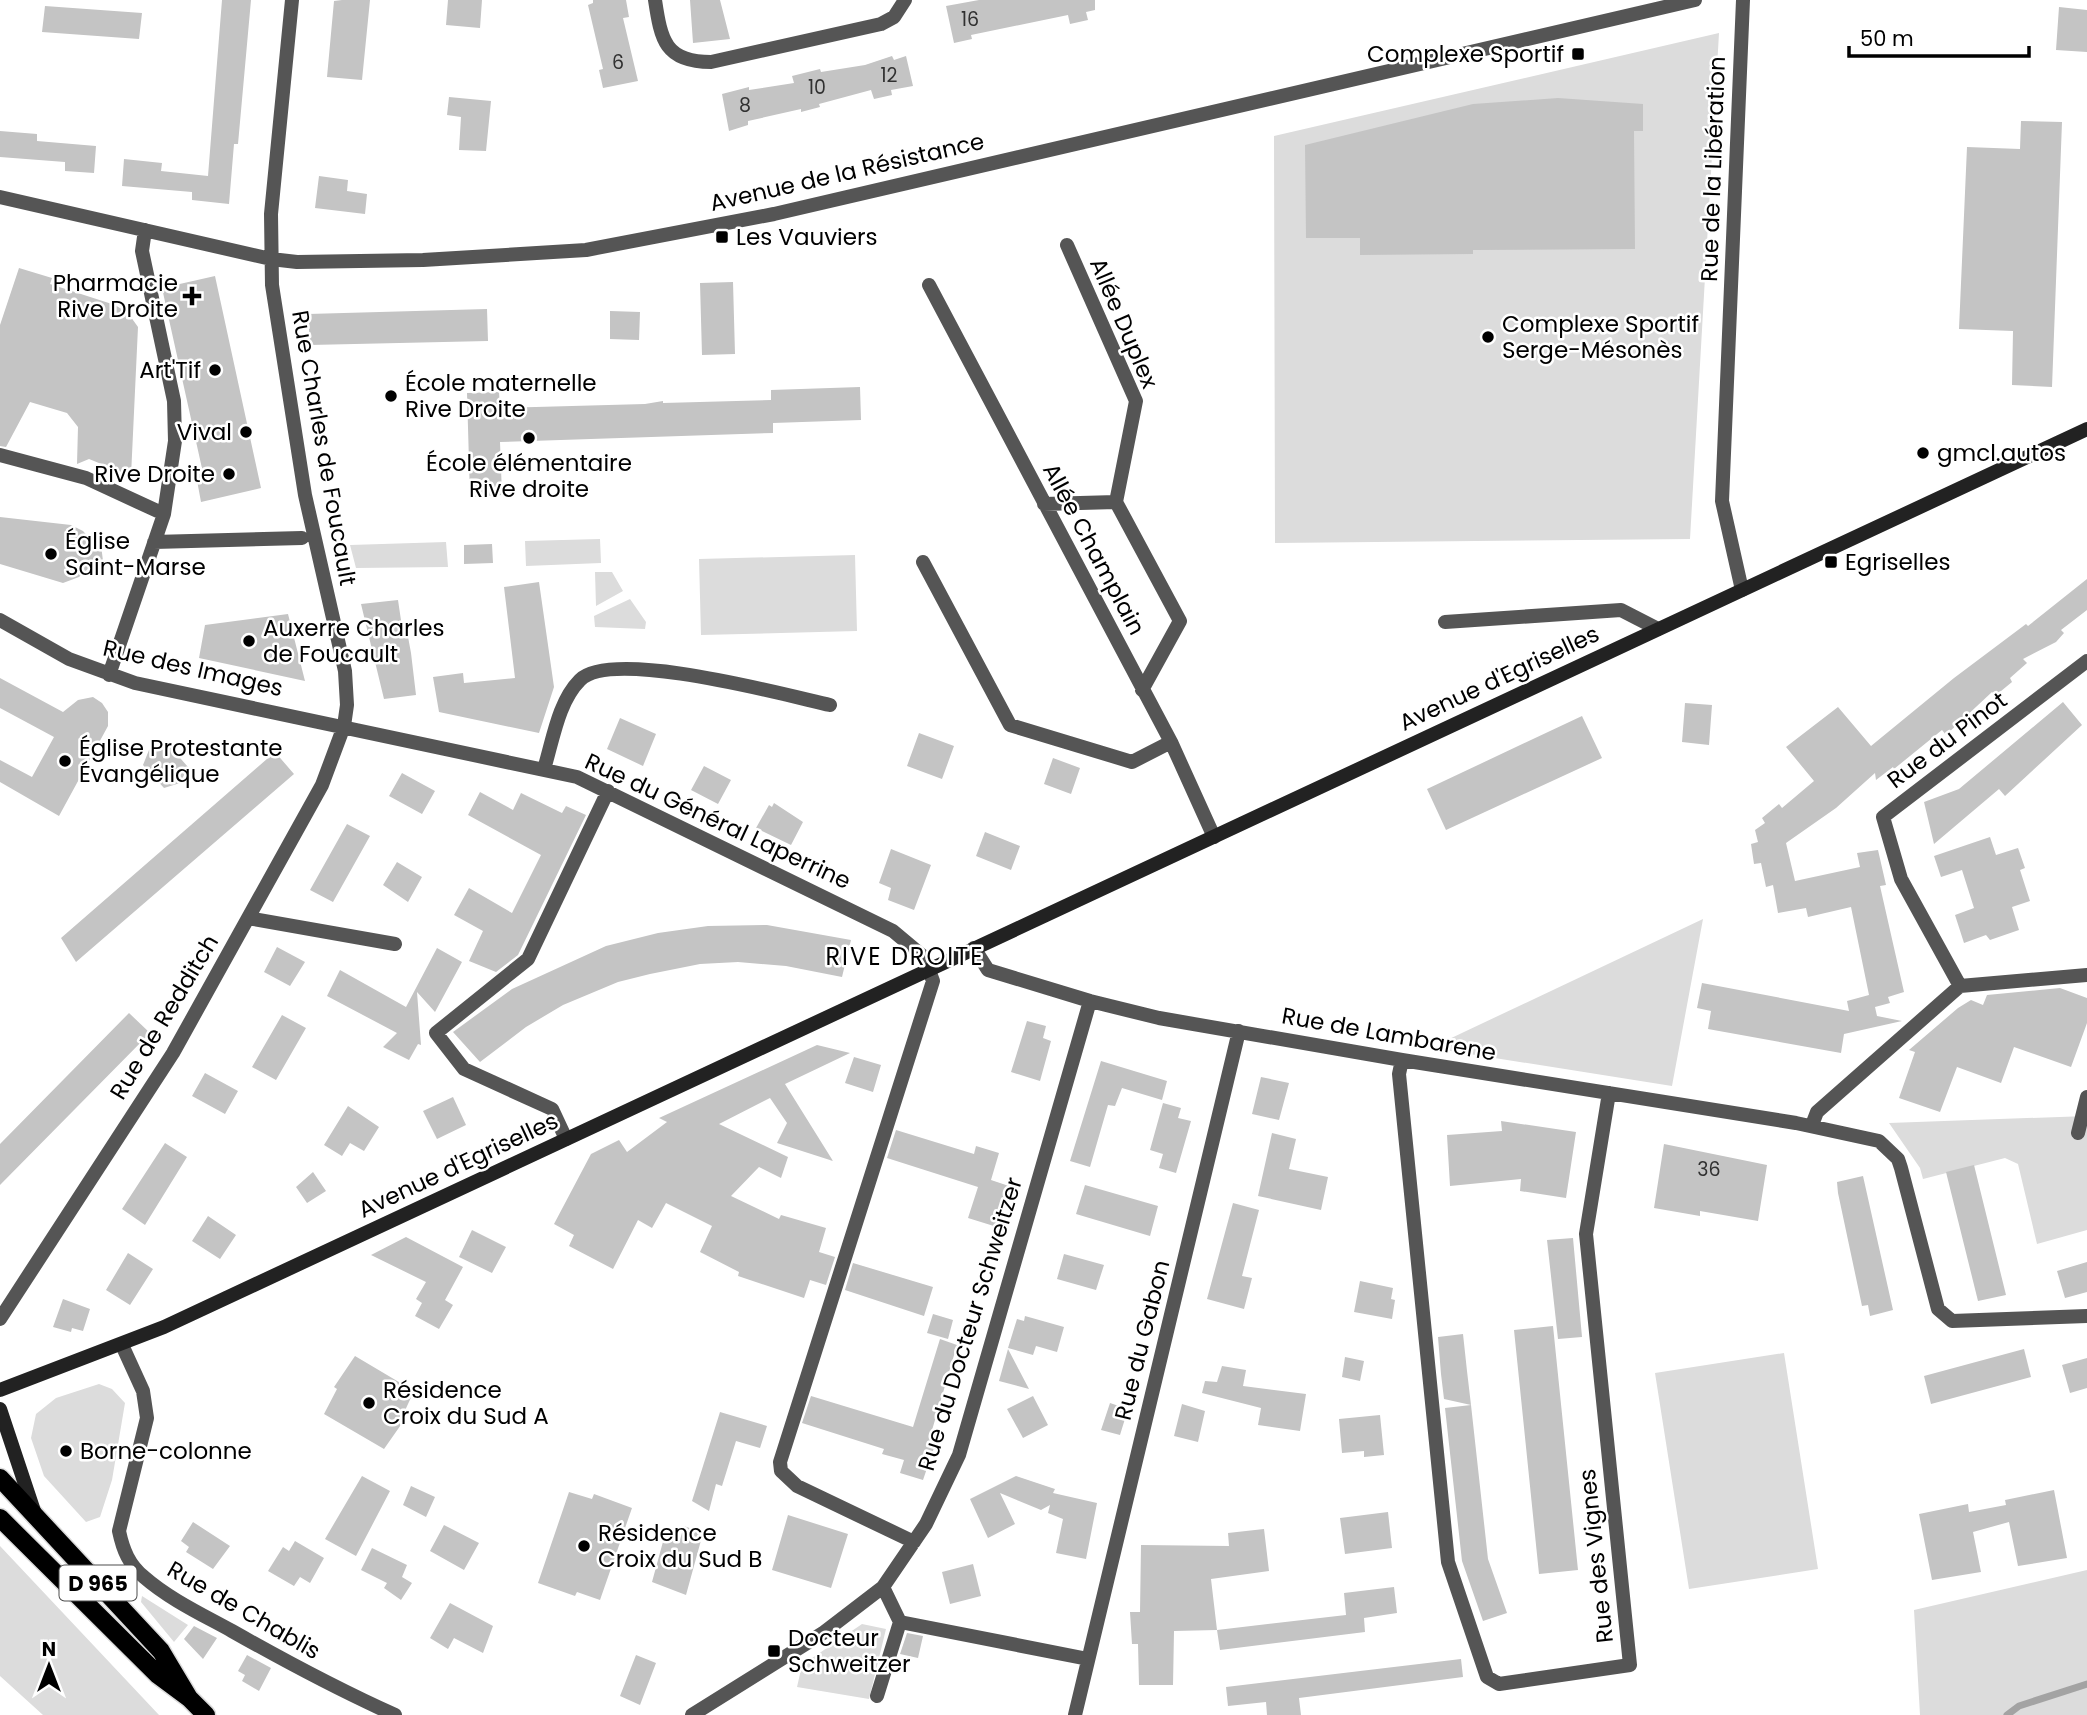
<svg xmlns="http://www.w3.org/2000/svg" width="2087" height="1715" font-family="Poppins,sans-serif">
<style>
.green{fill:#dcdcdc}
.lines{fill:none;stroke-linecap:round;stroke-linejoin:round}
.stream{stroke:#a3a3a3;stroke-width:7}
.building{fill:#c4c4c4}
.primary-casing{stroke:#dbdbdb;stroke-width:21}
.street{stroke:#555;stroke-width:14}
.secondary{stroke:#222;stroke-width:14}
.primary{stroke:#000;stroke-width:18}
.poi-dot{fill:#000;stroke:#fff;stroke-width:2.5}
.labels{text-anchor:middle;dominant-baseline:central;stroke-width:5;stroke-linejoin:round;paint-order:stroke}
.number-label{font-size:19px;fill:#313131}
.shield{fill:#fff;stroke:#4c4c4c;stroke-width:2}
.shield-label{font-size:21px;font-weight:bold;fill:#000}
.poi-label{font-size:23px;fill:#000;stroke:#fff;text-anchor:start}
.street-label{font-size:23px;fill:#000;stroke:#fff}
.neighbourhood-label{font-size:24px;letter-spacing:2px;fill:#000;stroke:#fff}
</style>
<rect width="100%" height="100%" fill="#fff"/>
<!-- green -->
<path class="green" d="M1719,33L1690,539L1275,543L1274,136Z
M600,539L601,563L526,566L525,541Z
M446,542L448,567L356,568L350,545Z
M855,555L857,631L701,635L699,559Z
M595,572H612L623,591L596,606Z
M630,599L646,622L645,629L595,627L594,616Z
M1703,919L1672,1086L1438,1049L1445,1041Z
M2087,1116V1230L2037,1244L2018,1164L2005,1158L1923,1179L1920,1168L1889,1123Z
M1784,1353L1818,1569L1689,1589L1655,1373Z
M99,1384L112,1389L125,1403L112,1480L100,1517L86,1522L44,1476L31,1438L36,1414L56,1398Z
M0,1546L159,1715H43L0,1676Z
M2087,1570V1715H1920L1914,1610Z
M142,1596L188,1625L174,1642L141,1602Z
M862,1624L886,1629L869,1699L797,1687L802,1665Z"/>
<g class="lines">
<!-- stream -->
<path class="stream" d="M2007,1715L2019,1706L2087,1684"/>
</g>
<!-- building -->
<path class="building" d="M222,0H251L238,144H234L229,204L192,200V192L122,186L124,159L162,163L161,171L208,176Z
M342,0H370L362,80L327,77L334,1Z
M448,0H482L480,28L446,25Z
M593,0H626L629,17L623,18L638,81L603,88L599,70L603,69L588,5L593,3Z
M690,0H720L730,39L693,43Z
M979,0H1095V10L1086,12L1088,20L1070,24L1068,15L971,35L972,39L954,43L946,6Z
M45,6L142,13L139,39L42,32Z
M2059,7L2087,10V52L2056,50Z
M892,56L894,60L906,56L913,86L891,90L892,95L874,99L871,90L819,104L820,107L801,112V109L748,121V125L729,131L722,94L749,87V90L794,83L792,76L820,69L821,72L865,65Z
M449,97L491,101L486,151L459,150L461,117L447,115Z
M1558,98L1643,104V131H1634L1635,249L1473,250V254L1360,255V238H1306L1305,145L1473,104Z
M2021,121L2062,122L2052,387L2012,385L2013,331L1959,329L1967,147L2020,149Z
M0,131L37,134V141L96,146L94,173L65,171V162L0,157Z
M319,176L348,180L347,191L367,194L365,214L315,208Z
M19,268L52,278L50,284L115,305L128,313L138,327L131,476L89,459L77,464L78,427L67,413L30,402L6,447L0,446V325Z
M215,276L261,488L201,502L196,475L203,473L162,288Z
M733,282L735,354L702,355L700,283Z
M487,309L488,341L310,345L308,314Z
M610,311L640,312L639,340L610,339Z
M860,387L861,420L773,423V433L500,442L502,495L470,497L467,393L499,392L500,408L645,404L663,401V403L771,400V390Z
M0,517L71,525L83,531L91,540L100,537L103,561L90,560L88,569L79,577L63,583L0,564Z
M492,544L493,563L464,564V545Z
M2087,579V610L2061,630L2064,633L2056,642L2023,659L2027,663L2010,678L2012,682L1995,696L1992,692L1946,735L1942,730L1894,769L1893,767L1876,780L1875,773L1836,808L1786,843L1795,881L1860,867L1857,853L1878,850L1886,885L1880,886L1904,992L1888,997L1890,1003L1875,1007L1877,1016L1902,1021L1844,1034L1841,1053L1708,1029L1711,1011L1697,1008L1702,983L1849,1011L1847,1001L1869,995L1851,907L1808,917L1806,908L1778,913L1773,885L1766,887L1761,863L1754,864L1751,844L1758,842L1755,830L1765,823L1762,818L1779,804L1782,808L1814,781L1786,747L1838,707L1871,746L1954,678L2026,624L2028,626Z
M539,582L554,687L539,733L439,712L433,677L463,673L464,683L515,678L504,587Z
M398,600L402,627L406,626L411,653L416,695L384,699L361,604Z
M288,614L305,681L199,658L205,625Z
M0,678L63,712L78,700L93,697L102,703L108,712V726L59,816L0,782V760L32,777L54,737L0,708Z
M2063,702L2082,725L2005,796L1999,789L1934,844L1924,802L1959,789Z
M1685,703L1712,705L1709,745L1682,742Z
M1582,716L1602,758L1446,830L1427,789Z
M620,718L656,734L643,766L607,749Z
M919,733L954,746L942,779L907,766Z
M166,742L188,767L180,783L164,788L143,765L149,750Z
M275,752L294,774L76,962L61,938Z
M1053,758L1080,768L1071,794L1044,784Z
M704,766L731,780L718,804L691,790Z
M402,773L435,791L422,814L389,796Z
M480,792L513,810L521,793L562,813L566,806L586,815L518,955L496,972L469,961L483,931L454,915L469,888L512,913L541,855L468,815Z
M774,803L803,822L791,845L756,828L769,805L772,807Z
M347,824L370,836L333,902L310,890Z
M985,832L1020,846L1011,870L976,856Z
M1990,837L1996,855L2018,848L2025,868L2020,870L2030,901L2012,907L2019,930L1990,940L1986,935L1964,943L1955,915L1974,908L1962,870L1941,877L1934,856Z
M891,849L931,865L914,910L888,900L891,888L879,883Z
M397,862L422,877L408,902L383,885Z
M767,925L851,940L842,977L786,966L738,962L700,964L650,974L618,982L563,1005L526,1027L480,1062L453,1032L512,989L606,946L658,933L708,926Z
M277,947L305,962L290,986L264,972Z
M437,948L462,962L435,1012L417,992L421,1045L418,1044L409,1060L383,1047L397,1033L327,996L340,970L406,1007Z
M2060,988L2087,998V1023L2071,1067L2014,1047L2001,1083L1957,1067L1940,1112L1899,1098L1915,1052L1909,1050L1958,1008L1971,1000L1983,1005L1987,995Z
M129,1013L150,1033L0,1185V1144Z
M282,1015L306,1028L276,1080L252,1067Z
M1027,1021L1046,1026L1043,1038L1051,1041L1040,1081L1011,1072Z
M817,1045L850,1053L785,1084L833,1161L777,1143L787,1123L770,1098L719,1124L788,1157L781,1178L759,1167L731,1196L779,1219L781,1215L826,1228L819,1252L835,1257L826,1285L810,1280L804,1298L738,1276L739,1272L700,1252L712,1226L666,1203L652,1228L638,1220L613,1269L569,1246L574,1235L554,1224L591,1154L619,1140L627,1152L667,1122L659,1118Z
M854,1057L881,1065L873,1092L845,1083Z
M1101,1061L1167,1081L1162,1100L1122,1088L1115,1106L1108,1105L1090,1167L1070,1161Z
M205,1073L238,1091L225,1114L192,1096Z
M1261,1077L1289,1083L1279,1120L1252,1114Z
M453,1097L466,1125L437,1139L423,1111Z
M1163,1103L1181,1108L1178,1118L1191,1121L1176,1173L1159,1168L1163,1154L1150,1150Z
M348,1106L379,1127L364,1151L350,1143L342,1156L324,1145Z
M1501,1121L1576,1132L1566,1198L1520,1191L1521,1179L1450,1186L1447,1135L1502,1131Z
M896,1130L974,1154L976,1146L999,1153L991,1180L1009,1186L997,1227L968,1218L978,1187L887,1158Z
M1272,1133L1296,1139L1289,1169L1328,1177L1321,1210L1258,1196Z
M165,1143L187,1157L145,1225L122,1209Z
M1664,1144L1767,1165L1758,1221L1700,1211V1216L1654,1208Z
M1974,1165L2006,1295L1978,1301L1946,1172Z
M313,1172L326,1191L307,1203L296,1187Z
M1863,1176L1893,1310L1870,1316L1868,1305L1862,1306L1838,1193L1837,1182Z
M1085,1185L1158,1206L1150,1236L1076,1214Z
M1233,1203L1259,1210L1242,1276L1252,1278L1244,1309L1207,1299Z
M208,1216L236,1235L220,1259L192,1241Z
M472,1230L506,1247L492,1273L459,1257Z
M406,1237L463,1267L445,1300L453,1305L439,1329L415,1316L422,1303L416,1299L426,1282L371,1255Z
M1573,1238L1582,1337L1558,1339L1547,1240Z
M128,1253L153,1269L130,1305L106,1290Z
M1064,1254L1104,1265L1096,1290L1057,1279Z
M2087,1262V1292L2065,1298L2057,1271Z
M853,1263L933,1287L924,1316L845,1290Z
M1360,1281L1393,1288L1391,1299L1395,1300L1392,1319L1354,1312Z
M63,1299L90,1309L83,1331L72,1328L71,1332L53,1327Z
M933,1314L953,1320L948,1339L927,1333Z
M1025,1316L1064,1327L1057,1352L1036,1346L1033,1355L1008,1348L1017,1319L1024,1321Z
M1553,1326L1578,1570L1539,1574L1514,1330Z
M1463,1334L1467,1371L1471,1405L1444,1399L1441,1374L1438,1337Z
M940,1339L957,1345L930,1437L937,1439L923,1480L900,1473L904,1460L882,1454L884,1449L802,1423L811,1396L913,1427Z
M1008,1349L1029,1389L999,1381Z
M2024,1349L2031,1377L1931,1404L1924,1376Z
M355,1356L414,1391L402,1417L405,1419L384,1449L324,1414L337,1389L334,1387Z
M1345,1357L1364,1361L1360,1381L1342,1377Z
M2087,1358V1388L2070,1393L2062,1365Z
M1222,1366L1246,1370L1243,1386L1306,1394L1300,1431L1258,1425L1261,1408L1202,1393L1205,1381L1217,1382Z
M1033,1396L1048,1425L1023,1438L1007,1409Z
M1110,1403L1128,1409L1120,1435L1101,1430Z
M1182,1404L1205,1411L1198,1442L1174,1436Z
M1471,1405L1488,1559L1507,1613L1483,1621L1462,1561L1445,1408Z
M720,1412L767,1426L760,1448L736,1441L722,1486L716,1484L709,1511L692,1501Z
M1380,1415L1384,1455L1364,1457V1451L1342,1453L1339,1419Z
M362,1476L390,1491L356,1556L325,1539Z
M1016,1476L1055,1489L1053,1493L1097,1503L1086,1559L1056,1553L1063,1519L1048,1513L1050,1505L1041,1510L1000,1493L1015,1524L988,1538L970,1499Z
M411,1486L435,1497L426,1517L403,1505Z
M2054,1490L2067,1558L2018,1566L2009,1522L1973,1532L1981,1572L1932,1580L1919,1514L1968,1504L1969,1512L2006,1505L2005,1500Z
M569,1492L592,1499L594,1494L632,1508L600,1600L577,1592L575,1596L538,1583Z
M1388,1512L1392,1548L1345,1554L1340,1518Z
M788,1515L848,1534L831,1588L772,1570Z
M193,1522L230,1546L213,1569L186,1552L189,1547L181,1541Z
M444,1525L479,1543L464,1570L430,1551Z
M684,1526L703,1533L686,1595L652,1582L664,1538L679,1543Z
M1264,1529L1269,1571L1211,1579L1217,1630L1174,1631L1173,1685H1139L1138,1644H1132L1130,1612H1140L1141,1545L1229,1546L1228,1533Z
M295,1541L324,1558L310,1583L300,1577L294,1586L268,1571L283,1547L289,1551Z
M372,1548L407,1565L402,1577L412,1583L401,1600L384,1588L387,1583L361,1570Z
M973,1564L981,1596L950,1604L942,1572Z
M1394,1587L1397,1613L1364,1618L1365,1632L1220,1650L1217,1630L1346,1615L1344,1593Z
M450,1603L493,1626L483,1653L454,1638L448,1649L430,1638Z
M194,1626L217,1638L203,1659L184,1639Z
M907,1633L923,1636L918,1658L900,1654Z
M247,1655L271,1668L259,1691L242,1681L245,1675L238,1671Z
M636,1655L656,1663L640,1705L620,1696Z
M1461,1659L1463,1677L1299,1698L1301,1715H1267L1266,1702L1228,1706L1226,1687Z"/>
<g class="lines">
<defs>
<path id="primary" d="M0,1478L161,1651L189,1698
M0,1518L158,1675L189,1698L206,1715"/>
</defs>
<!-- primary casing -->
<use href="#primary" class="primary-casing"/>
<!-- street -->
<path class="street" d="M655,0C661,40 665,62 711,62L881,24L894,17L905,0
M0,197L271,259L297,262L423,260L586,250L774,214L1695,0
M1067,245L1136,401L1116,502
M929,285L1171,742L1214,837
M0,455L86,478L164,514
M1044,504L1116,502L1180,621L1142,690
M154,542L302,538
M923,562L1010,725L1132,762L1171,742
M1742,590L1722,501L1743,0
M0,620L69,659L135,683L577,777L893,931L924,957L933,981L780,1462L781,1471L797,1486L914,1542
M1445,622L1621,610L1658,629
M109,675L164,514L175,441L174,401L142,251L145,230
M544,769C553,740 558,702 580,680C612,648 785,695 830,705
M248,918L395,944
M974,948L988,970L1090,1001L1159,1018L1402,1060L1796,1123L1879,1141L1898,1159L1901,1168L1938,1309L1952,1321L2087,1316
M1960,986L1901,879L1883,817L2087,661
M1402,1060L1399,1074L1448,1562L1487,1677L1499,1684L1630,1665L1586,1234L1609,1093
M1812,1125L1817,1112L1960,986L2087,975
M2078,1133L2087,1097
M566,1139L552,1109L464,1069L436,1033L528,959L608,791
M0,1319L173,1053L322,785L344,726L347,705L345,671L305,495L272,285L271,214L292,0
M122,1345L143,1391L147,1418L119,1531C123,1550 129,1565 144,1577C169,1599 203,1615 232,1631C285,1661 339,1690 395,1715
M900,1622L1088,1659
M877,1696L900,1622L883,1587
M692,1715L823,1633L883,1587L926,1524L959,1455L1090,1001
M1075,1715L1239,1031"/>
<!-- secondary -->
<path class="secondary" d="M0,1390L164,1327L2087,429
M0,1409L35,1514"/>
<!-- primary -->
<use href="#primary" class="primary"/>
</g>
<!-- markers -->
<g class="poi-dot">
<rect x="1571" y="47" width="14" height="14" rx="3.5"/>
<rect x="715" y="230" width="14" height="14" rx="3.5"/>
<path d="M188.5 285.5h7v7h7v7h-7v7h-7v-7h-7v-7h7z"/>
<circle cx="1488" cy="337" r="7"/>
<circle cx="215" cy="370" r="7"/>
<circle cx="391" cy="396" r="7"/>
<circle cx="246" cy="432" r="7"/>
<circle cx="529" cy="438" r="7"/>
<circle cx="1923" cy="453" r="7"/>
<circle cx="229" cy="474" r="7"/>
<circle cx="51" cy="554" r="7"/>
<rect x="1824" y="555" width="14" height="14" rx="3.5"/>
<circle cx="249" cy="641" r="7"/>
<circle cx="65" cy="761" r="7"/>
<circle cx="369" cy="1403" r="7"/>
<circle cx="66" cy="1451" r="7"/>
<circle cx="584" cy="1546" r="7"/>
<rect x="767" y="1644" width="14" height="14" rx="3.5"/>
</g>
<g class="labels">
<!-- number labels -->
<g class="number-label">
<text x="970" y="19">16</text>
<text x="618" y="62">6</text>
<text x="889" y="75">12</text>
<text x="817" y="87">10</text>
<text x="745" y="105">8</text>
<text x="1709" y="1169">36</text>
</g>
<!-- shield labels -->
<rect class="shield" x="59.5" y="1565.5" width="77" height="35" rx="5"/>
<g class="shield-label">
<text x="98" y="1583">D 965</text>
</g>
<!-- poi labels -->
<g class="poi-label">
<text x="1564" y="54" text-anchor="end">Complexe Sportif</text>
<text x="736" y="237">Les Vauviers</text>
<text x="178" y="283" text-anchor="end">Pharmacie<tspan x="178" dy="26">Rive Droite</tspan></text>
<text x="1502" y="324">Complexe Sportif<tspan x="1502" dy="26">Serge-Mésonès</tspan></text>
<text x="201" y="370" text-anchor="end">Art'Tif</text>
<text x="405" y="383">École maternelle<tspan x="405" dy="26">Rive Droite</tspan></text>
<text x="232" y="432" text-anchor="end">Vival</text>
<text x="1937" y="453">gmcl.autos</text>
<text x="529" y="463" text-anchor="middle">École élémentaire<tspan x="529" dy="26">Rive droite</tspan></text>
<text x="215" y="474" text-anchor="end">Rive Droite</text>
<text x="65" y="541">Église<tspan x="65" dy="26">Saint-Marse</tspan></text>
<text x="1845" y="562">Egriselles</text>
<text x="263" y="628">Auxerre Charles<tspan x="263" dy="26">de Foucault</tspan></text>
<text x="79" y="748">Église Protestante<tspan x="79" dy="26">Évangélique</tspan></text>
<text x="383" y="1390">Résidence<tspan x="383" dy="26">Croix du Sud A</tspan></text>
<text x="80" y="1451">Borne-colonne</text>
<text x="598" y="1533">Résidence<tspan x="598" dy="26">Croix du Sud B</tspan></text>
<text x="788" y="1638">Docteur<tspan x="788" dy="26">Schweitzer</tspan></text>
</g>
<!-- street labels -->
<g class="street-label">
<text transform="translate(1713 169) rotate(-88)">Rue de la Libération</text>
<text transform="translate(847 172) rotate(-13)">Avenue de la Résistance</text>
<text transform="translate(1124 323) rotate(67)">Allée Duplex</text>
<text transform="translate(324 448) rotate(80)">Rue Charles de Foucault</text>
<text transform="translate(1094 549) rotate(62)">Allée Champlain</text>
<text transform="translate(193 668) rotate(13)">Rue des Images</text>
<text transform="translate(1499 678) rotate(-25)">Avenue d'Egriselles</text>
<text transform="translate(1947 740) rotate(-37)">Rue du Pinot</text>
<text transform="translate(718 821) rotate(25)">Rue du Général Laperrine</text>
<text transform="translate(164 1017) rotate(-59)">Rue de Redditch</text>
<text transform="translate(1389 1034) rotate(10)">Rue de Lambarene</text>
<text transform="translate(458 1165) rotate(-25)">Avenue d'Egriselles</text>
<text transform="translate(970 1324) rotate(-73)">Rue du Docteur Schweitzer</text>
<text transform="translate(1142 1340) rotate(-76)">Rue du Gabon</text>
<text transform="translate(1596 1556) rotate(-96)">Rue des Vignes</text>
<text transform="translate(244 1610) rotate(30)">Rue de Chablis</text>
</g>
<!-- neighbourhood labels -->
<g class="neighbourhood-label">
<text x="905" y="956">RIVE DROITE</text>
</g>
</g>
<!-- north arrow -->
<g transform="translate(49 1666)" stroke="#ffffff" stroke-width="5" paint-order="stroke">
<path d="M0-5L12 26L0 18L-12 26Z" fill="#000000"/>
<text y="-10" font-size="19" font-weight="bold" text-anchor="middle" fill="#000000">N</text>
</g>
<!-- scale -->
<path d="M1849 46v10h180v-10" fill="none" stroke="#000000" stroke-width="3.5"/>
<text x="1860" y="46" font-size="21" fill="#000000" stroke="#ffffff" stroke-width="5" paint-order="stroke">50 m</text>
</svg>
